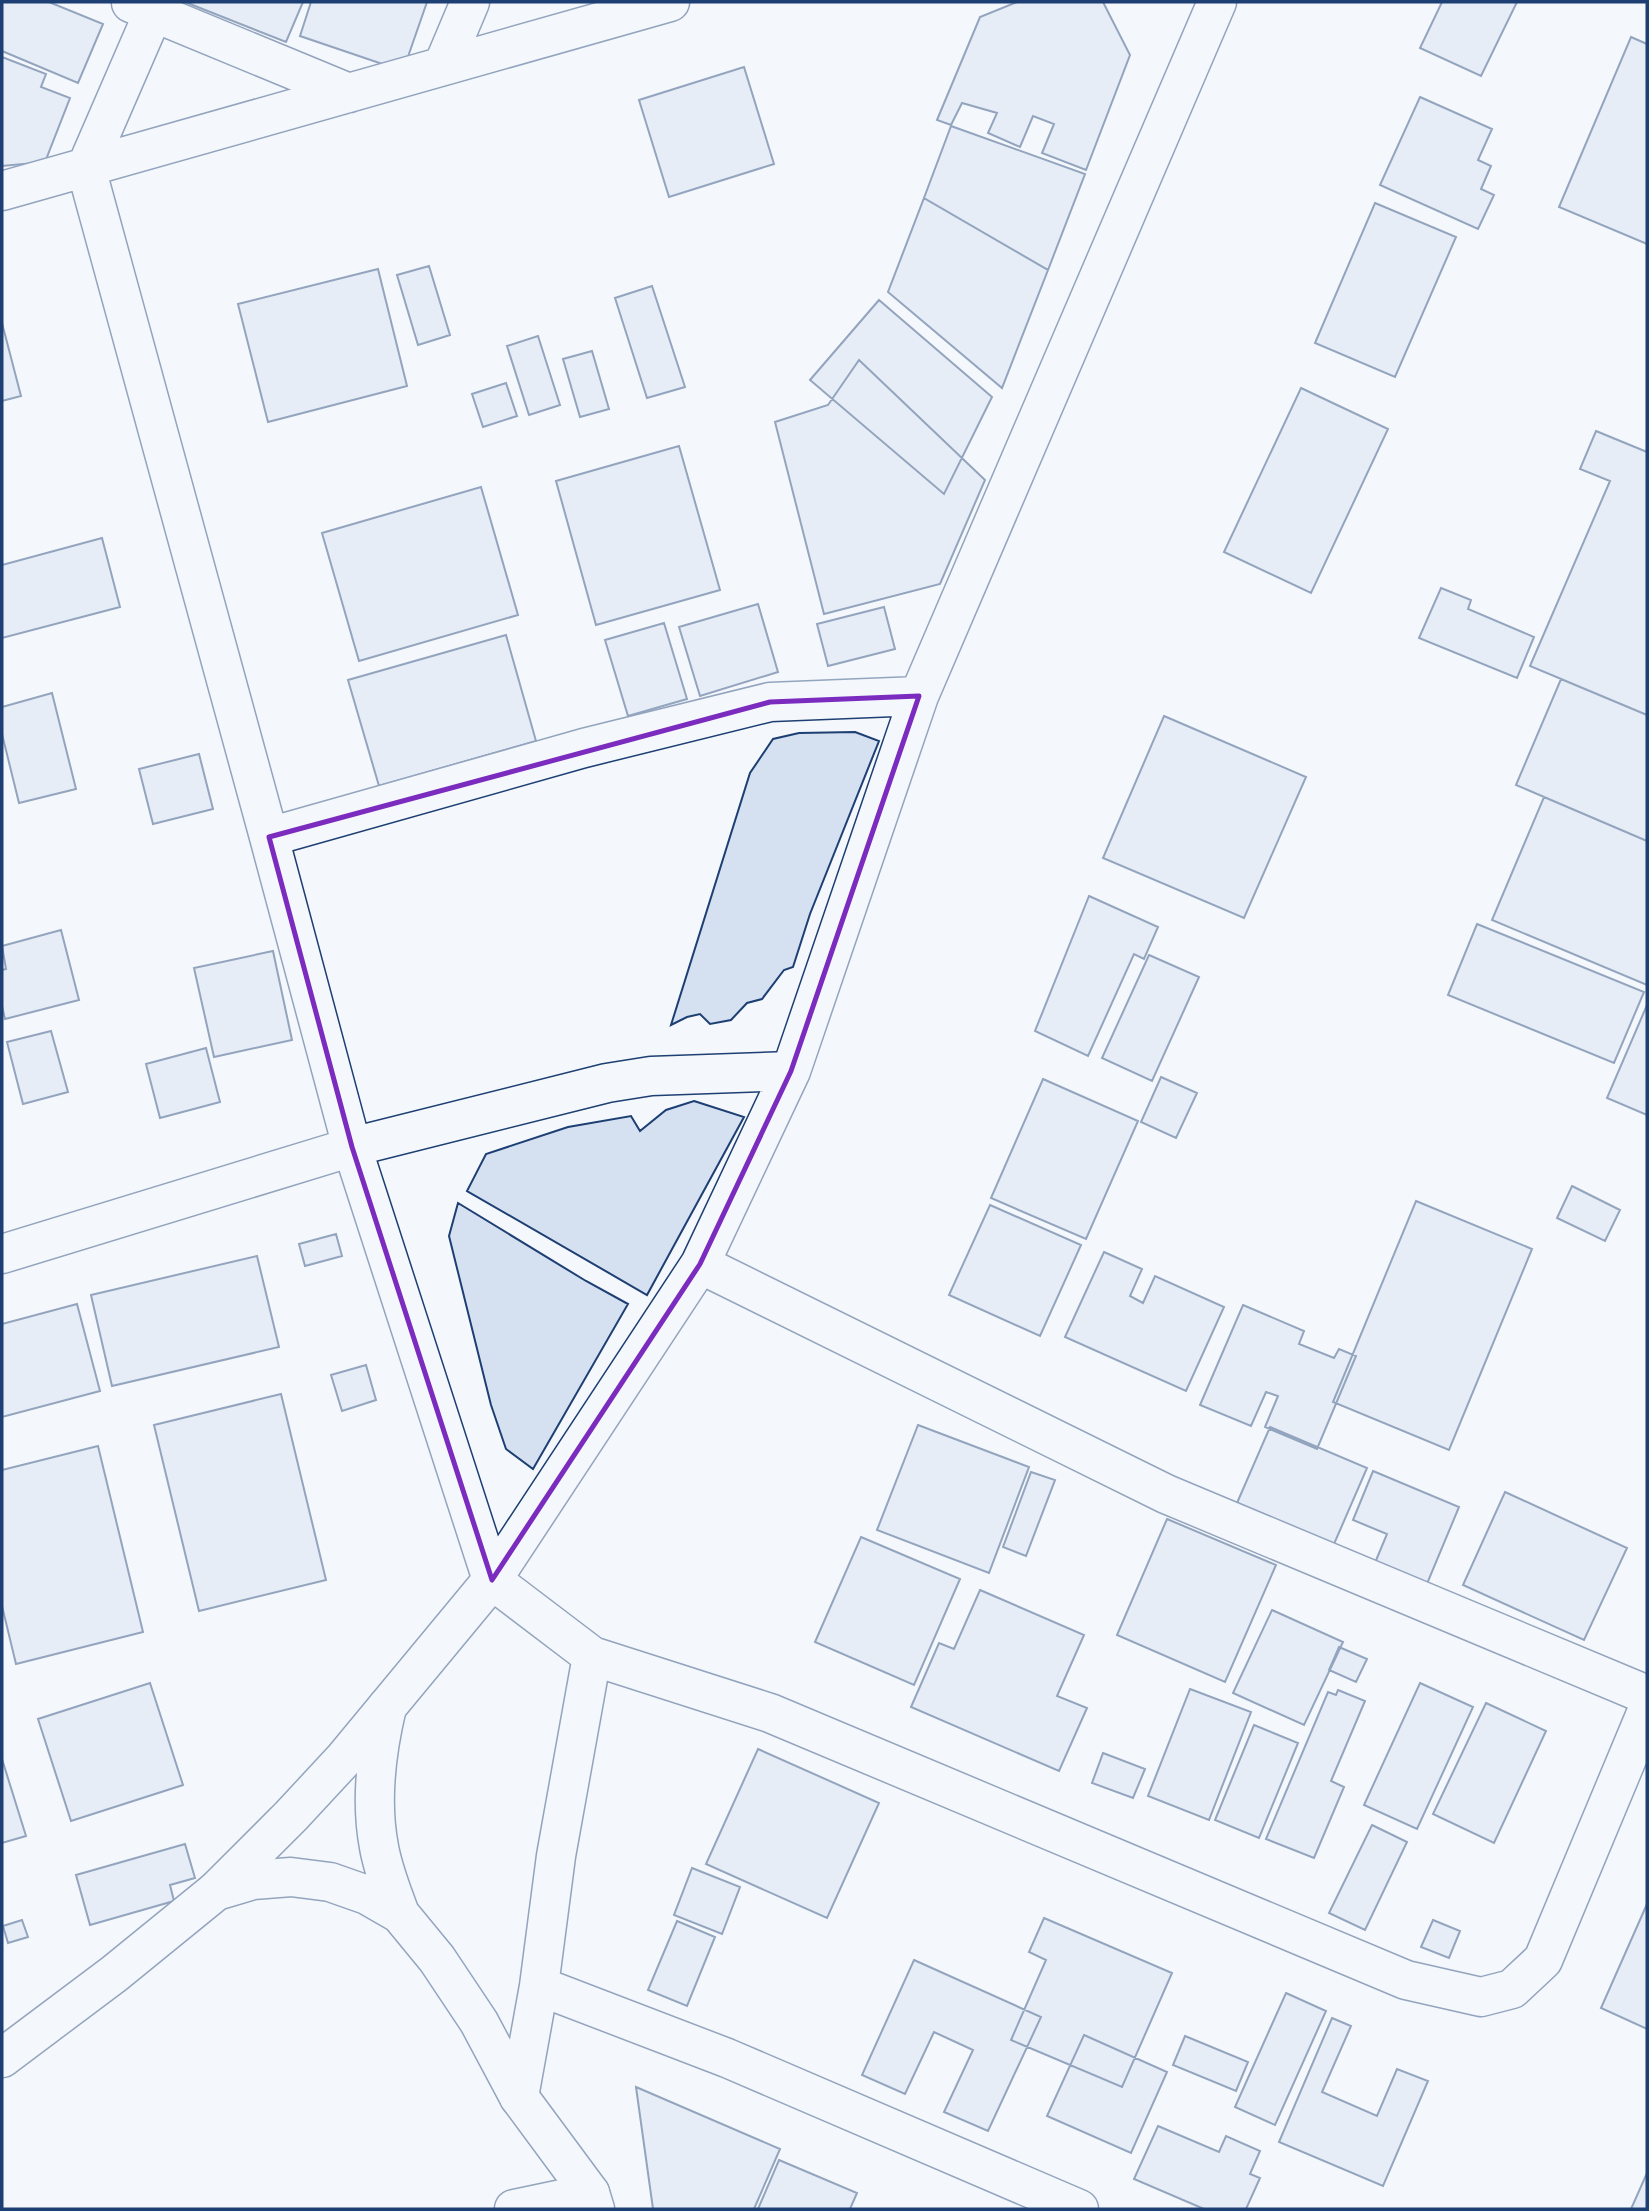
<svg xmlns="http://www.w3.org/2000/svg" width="1649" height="2211" font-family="'Roboto Condensed',sans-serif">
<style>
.building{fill:#d5e0f0;stroke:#1d3f73;stroke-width:2}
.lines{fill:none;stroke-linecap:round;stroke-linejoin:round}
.minor-casing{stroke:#1d3f73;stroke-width:41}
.major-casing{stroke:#1d3f73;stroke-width:41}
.minor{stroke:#f4f7fb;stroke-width:38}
.major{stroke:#f4f7fb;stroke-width:38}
.marked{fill:none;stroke:#7b2cbf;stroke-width:5;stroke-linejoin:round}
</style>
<rect width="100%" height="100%" fill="#f4f7fb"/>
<!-- building -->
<path class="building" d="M2,2H49L103,24L78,83L2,51Z
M185,2H303L286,42Z
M311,2H427L403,71L300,36Z
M1017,2H1103L1130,55L1086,170L1042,153L1054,124L1033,116L1020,147L988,133L997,113L962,103L951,125L937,120L980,17Z
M1442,2H1517L1481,76L1420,48Z
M1631,37L1647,44V244L1559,207Z
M2,57L46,74L41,87L70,98L45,162L2,166Z
M744,67L774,164L669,197L639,100Z
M1420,97L1492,129L1478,160L1491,166L1481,189L1494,195L1478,229L1380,185Z
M951,126L1085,174L1048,270L924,198Z
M924,198L1048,270L1002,388L888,292Z
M1375,203L1456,237L1395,377L1315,343Z
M429,266L450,335L418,345L397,275Z
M378,269L407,386L268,422L238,304Z
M652,286L685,387L647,398L615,298Z
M879,300L992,397L944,494L810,380Z
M2,323L21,396L2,401Z
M538,336L560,405L529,415L507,346Z
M592,351L609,409L580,417L563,359Z
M859,360L985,480L940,584L824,614L775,422L828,405Z
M506,383L517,416L483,427L472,394Z
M1301,388L1388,429L1311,593L1224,552Z
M1596,431L1647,452V715L1530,666L1610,481L1580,469Z
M679,446L720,590L596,625L556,481Z
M481,487L518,615L359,661L322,533Z
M102,538L120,607L2,638V565Z
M1441,588L1471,600L1468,609L1534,637L1517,678L1419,638Z
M758,604L778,672L700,696L679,627Z
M884,607L895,649L828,666L817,624Z
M664,623L687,699L628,716L605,640Z
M506,635L536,741L379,786L348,680Z
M1561,679L1647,715V841L1516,785Z
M52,693L76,789L19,803L2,734V707Z
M1164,716L1306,777L1244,918L1103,858Z
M855,732L879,741L810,914L793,967L784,970L762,999L747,1003L731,1020L710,1024L700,1014L687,1017L671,1025L750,773L773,739L799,733Z
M199,754L213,809L153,824L139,769Z
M1544,797L1647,841V985L1492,920Z
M1089,896L1158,927L1144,959L1134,954L1088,1056L1035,1031Z
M1477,924L1644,992L1614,1063L1448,995Z
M61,930L79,1000L5,1019L2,1006V970L6,969L2,946Z
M273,951L292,1040L214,1057L194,968Z
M1149,955L1199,977L1152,1081L1102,1058Z
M1647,1005V1115L1607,1098Z
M51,1031L68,1092L23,1104L7,1042Z
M206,1048L220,1102L160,1118L146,1064Z
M1161,1077L1197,1093L1176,1138L1141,1122Z
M1043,1079L1138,1121L1086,1239L991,1198Z
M694,1101L744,1117L647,1295L467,1191L486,1154L568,1127L631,1116L640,1131L666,1110Z
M1572,1186L1620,1210L1605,1241L1557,1218Z
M1416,1201L1532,1249L1449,1450L1333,1402Z
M458,1203L586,1281L628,1304L533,1469L506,1449L491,1405L449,1236Z
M990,1205L1081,1245L1040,1336L949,1295Z
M336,1234L342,1256L305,1266L299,1244Z
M1104,1252L1142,1269L1130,1296L1143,1303L1155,1276L1224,1307L1186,1391L1065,1337Z
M257,1256L279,1347L112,1386L91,1295Z
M77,1304L100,1391L2,1417V1324Z
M1243,1305L1304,1331L1299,1344L1334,1358L1339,1349L1356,1356L1317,1449L1265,1427L1278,1396L1266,1392L1251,1426L1200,1405Z
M366,1365L376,1400L342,1411L331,1375Z
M281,1394L326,1580L199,1611L154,1425Z
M918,1425L1029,1467L989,1573L877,1530Z
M1270,1427L1367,1468L1334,1544L1237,1503Z
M98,1446L143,1632L16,1664L2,1606V1470Z
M1373,1471L1459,1507L1424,1591L1372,1570L1387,1534L1353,1520Z
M1031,1472L1055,1480L1026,1556L1003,1547Z
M1505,1492L1627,1548L1584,1640L1463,1585Z
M1167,1519L1276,1565L1225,1682L1117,1635Z
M861,1537L960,1579L914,1685L815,1642Z
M980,1590L1084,1635L1057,1696L1087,1708L1059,1771L911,1707L939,1643L954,1649Z
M1272,1610L1343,1642L1304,1725L1233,1693Z
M1339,1647L1367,1659L1356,1682L1329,1670Z
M150,1683L183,1785L71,1821L38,1719Z
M1420,1683L1473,1707L1417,1829L1364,1805Z
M1190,1689L1251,1712L1209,1820L1148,1796Z
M1338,1690L1365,1701L1331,1781L1344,1787L1314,1858L1266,1839L1328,1692L1336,1695Z
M1486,1703L1546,1731L1494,1843L1433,1814Z
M1254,1725L1298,1743L1259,1838L1215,1820Z
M758,1749L879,1803L827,1918L706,1864Z
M1103,1753L1145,1769L1133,1798L1092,1783Z
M2,1759L26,1836L2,1843Z
M1372,1825L1407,1842L1365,1930L1329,1913Z
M185,1844L195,1878L170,1885L174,1901L90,1925L76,1875Z
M692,1868L740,1887L722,1934L674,1915Z
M1647,1904V2029L1601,2008Z
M1044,1918L1172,1973L1122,2087L1011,2040L1046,1960L1029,1952Z
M22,1920L28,1937L8,1943L3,1926Z
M1433,1920L1460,1931L1449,1958L1421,1947Z
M677,1921L715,1937L687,2006L648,1990Z
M914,1960L1041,2017L988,2131L944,2112L973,2050L934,2032L905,2094L862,2075Z
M1286,1993L1326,2011L1275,2125L1235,2107Z
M1332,2018L1351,2026L1322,2092L1377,2116L1397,2069L1428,2081L1383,2186L1279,2142Z
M1084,2035L1167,2072L1131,2153L1047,2116Z
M1185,2036L1248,2062L1236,2091L1173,2065Z
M636,2087L780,2149L754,2209H653Z
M1158,2126L1219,2152L1226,2136L1260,2151L1250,2174L1260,2178L1246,2209H1204L1134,2179Z
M779,2160L857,2193L850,2209H758Z
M1647,2173V2209H1631Z"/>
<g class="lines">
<defs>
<path id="minor" d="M158,2L86,168L269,837L352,1147L492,1580L592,1656L770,1713L1406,1980L1481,1997L1512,1989L1543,1960L1647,1711
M131,3L349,93
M443,66L470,2
M2,191L670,2
M269,837L584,748L770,702L919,696
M2,1254L352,1147L607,1083L651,1076L791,1071
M700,1264L1166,1494L1647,1695
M216,1891L291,1816L343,1760L492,1580L700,1264L791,1071L919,696L1217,2
M539,1986L727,2058L1079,2209
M519,2097L539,1986L556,1856L592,1656
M514,2209L590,2193"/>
<path id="major" d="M387,1707C376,1753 370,1800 379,1847C383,1870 392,1892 400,1914
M2,2058L114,1974L216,1891L253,1880L291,1877L330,1882L367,1895L400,1914L437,1959L479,2022L519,2097L590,2193L595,2209"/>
</defs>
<!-- minor casing -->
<use href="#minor" class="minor-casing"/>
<!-- major casing -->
<use href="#major" class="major-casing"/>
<!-- minor -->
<use href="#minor" class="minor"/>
<!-- major -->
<use href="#major" class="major"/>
</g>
<!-- marked area -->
<path d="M0 0H1649V2211H0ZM919,696L791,1071L700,1264L492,1580L352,1147L269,837L770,702Z" fill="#f4f7fb" fill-opacity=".55" fill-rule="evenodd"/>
<path class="marked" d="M919,696L791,1071L700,1264L492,1580L352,1147L269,837L770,702Z"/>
<!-- border -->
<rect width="1649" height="2211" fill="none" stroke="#1d3f73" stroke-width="7"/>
</svg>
